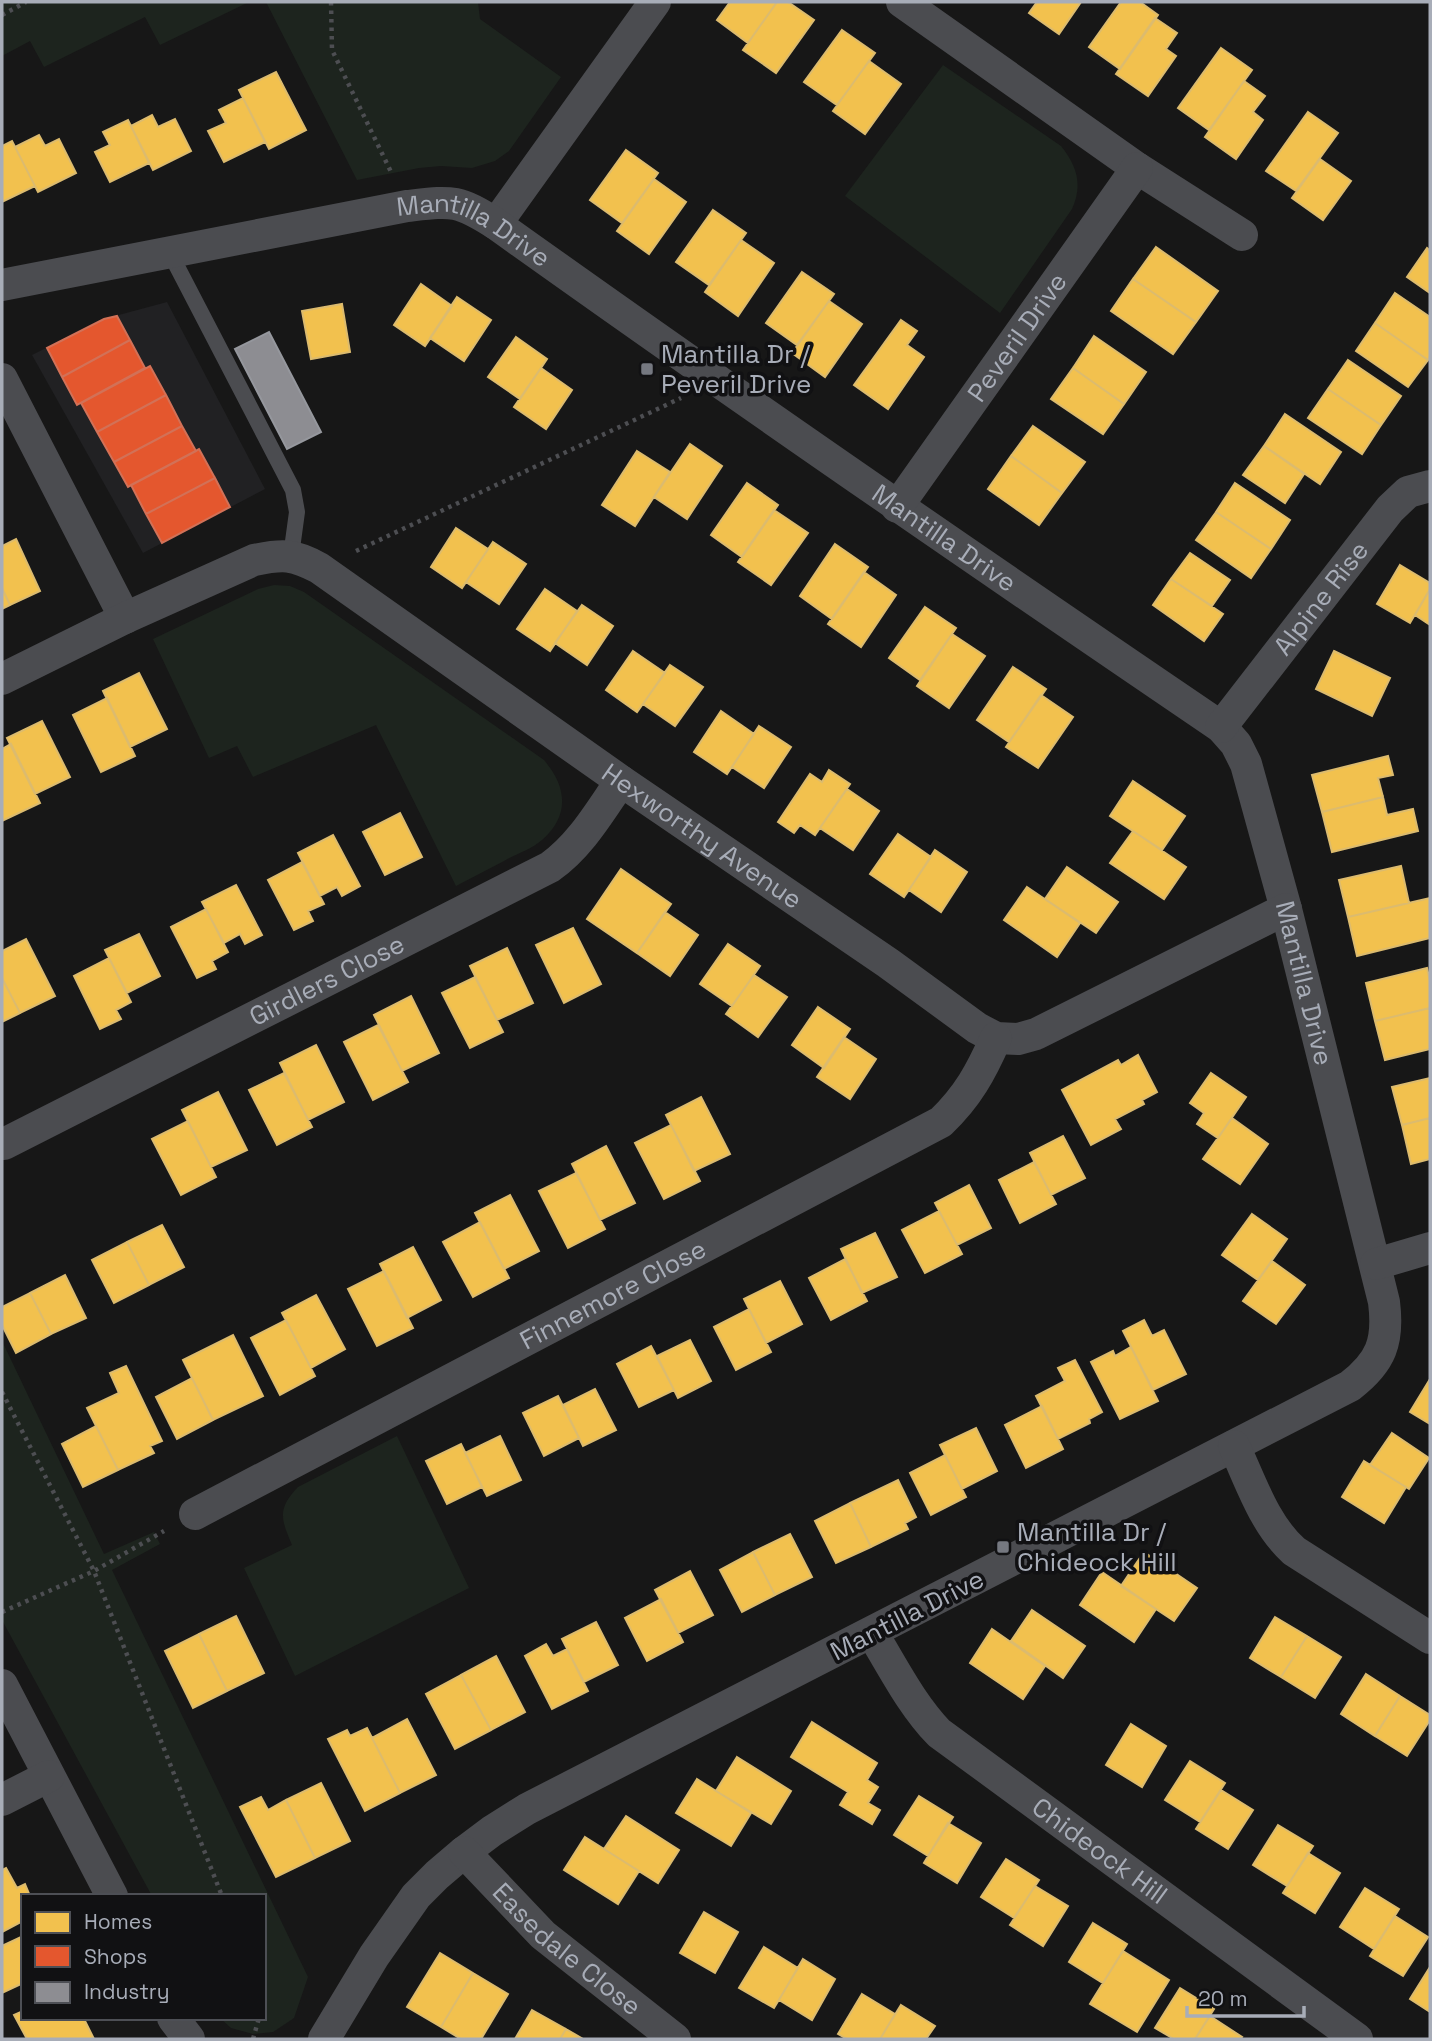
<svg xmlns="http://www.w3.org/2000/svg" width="1432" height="2041" font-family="'Space Grotesk',sans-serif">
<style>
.built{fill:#212123}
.green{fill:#1d241e}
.homes{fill:#f2c14e;stroke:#dcbb6e;stroke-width:2}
.shops{fill:#e4572e;stroke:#d27157;stroke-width:2}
.industry{fill:#8d8d92;stroke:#95979d;stroke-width:2}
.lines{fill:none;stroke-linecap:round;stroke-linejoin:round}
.path{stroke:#4d4e52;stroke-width:4.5;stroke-dasharray:3.5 5;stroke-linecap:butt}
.service{stroke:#4b4c50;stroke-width:16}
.minor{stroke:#4b4c50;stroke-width:32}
.poi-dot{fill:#757880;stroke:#111113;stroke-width:2.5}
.labels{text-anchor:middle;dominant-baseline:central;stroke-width:7;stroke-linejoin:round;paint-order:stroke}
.street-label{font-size:26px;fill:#a8adb8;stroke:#111113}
.poi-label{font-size:26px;fill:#a8adb8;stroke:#111113;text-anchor:start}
</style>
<rect width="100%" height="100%" fill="#171717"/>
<!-- built -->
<path class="built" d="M167,302L265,489L143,553L32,355L104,319Z"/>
<!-- green -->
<path class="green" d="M2,2H249L160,45L145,17L44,67L30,41L2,56Z
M266,2H478L480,19L561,77L509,151L495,161L472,168L441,166L419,168L357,180Z
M943,65L1061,146C1077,166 1083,185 1072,209L1000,313L845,196Z
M274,585L290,586L304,592L544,760C567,787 570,815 542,840C532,849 516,854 504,861C488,869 472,878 456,886L376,725L253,777L237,746L209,758L153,639L258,589Z
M2,1341L104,1554L154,1532L160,1544L112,1570L308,1977L294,2018L273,2032L253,2034L231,2028L220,2018H264V1896H152L2,1620Z
M397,1436L469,1588L295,1676L244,1568L292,1545C281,1519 277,1509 298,1487Z"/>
<!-- homes -->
<path class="homes" d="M730,2H777L748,43L717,20Z
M777,2H788L814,20L776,73L743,50Z
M1037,2H1081L1059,34L1029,13Z
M1121,2H1140L1158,15L1120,69L1089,47Z
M1155,18L1177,33L1166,49L1176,56L1148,96L1116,74Z
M842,30L875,53L837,105L804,82Z
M1221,48L1252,70L1209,130L1178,108Z
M869,61L901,84L865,134L833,111Z
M276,72L306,130L269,149L239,90Z
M1244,81L1265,96L1253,112L1263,120L1236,159L1205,137Z
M243,98L265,142L224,162L208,131L226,123L219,110Z
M1308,112L1338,133L1296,191L1266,171Z
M152,115L158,127L175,119L191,151L153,170L131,126Z
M128,120L149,163L110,182L95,152L110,145L103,132Z
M39,135L45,146L59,139L76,173L38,192L15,147Z
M12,141L35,186L2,202V146Z
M626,150L658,173L622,223L590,200Z
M1320,159L1351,181L1323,220L1292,198Z
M654,179L686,202L649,254L617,231Z
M713,210L746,233L709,285L676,262Z
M741,240L774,263L738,316L705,292Z
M1156,247L1218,291L1196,322L1133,279Z
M1427,248L1430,251V293L1407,277Z
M802,272L834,294L797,345L766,323Z
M1133,279L1196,322L1173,354L1111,311Z
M421,284L452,306L425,346L394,325Z
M1395,293L1430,317V356L1428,360L1375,323Z
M457,297L491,320L464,361L430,338Z
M829,301L862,324L825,377L792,353Z
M342,304L350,352L311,359L302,311Z
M901,320L917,331L907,345L924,357L888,409L854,385Z
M1375,323L1428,360L1408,387L1356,351Z
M1094,336L1146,372L1124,404L1073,368Z
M516,337L547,359L520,399L488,377Z
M1348,360L1401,396L1381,425L1328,389Z
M541,368L572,390L546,429L514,407Z
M1073,368L1124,404L1103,434L1051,399Z
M1328,389L1381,425L1362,454L1308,418Z
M1285,414L1341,452L1320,484L1264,446Z
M1033,426L1085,462L1062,493L1011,456Z
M690,444L722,466L687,519L654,497Z
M1264,446L1304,474L1285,503L1243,475Z
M637,451L670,472L635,526L602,505Z
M1011,456L1062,493L1039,525L988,489Z
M747,483L778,505L742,557L711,535Z
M1235,483L1290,520L1271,549L1216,512Z
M774,510L808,533L771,585L738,562Z
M1216,512L1271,549L1251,578L1196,540Z
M456,528L488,549L462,588L431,567Z
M16,539L40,591L10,605L2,588V546Z
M493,542L526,564L499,604L466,582Z
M835,544L868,567L832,619L800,596Z
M1190,553L1230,580L1212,606L1171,579Z
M1400,565L1430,583V589L1410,623L1377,604Z
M864,572L896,595L861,647L828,624Z
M1171,579L1223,614L1204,641L1153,605Z
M2,588L10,605L2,609Z
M545,589L577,611L550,651L517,629Z
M1430,589V625L1415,615Z
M582,605L613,626L587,665L555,643Z
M925,607L956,628L920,680L889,658Z
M952,634L985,656L949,708L917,686Z
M633,651L665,673L637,712L606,690Z
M1334,651L1390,678L1372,716L1316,689Z
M670,665L703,687L675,726L643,704Z
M1013,667L1046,689L1009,742L977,720Z
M139,673L167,729L130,747L103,691Z
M1041,695L1073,717L1038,768L1006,747Z
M107,698L135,756L101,772L73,715Z
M721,711L754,734L727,774L694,752Z
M42,721L70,777L35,794L7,738Z
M759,726L791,747L764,788L732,767Z
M11,744L40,803L2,821V749Z
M1388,756L1393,775L1378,778L1383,797L1322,812L1312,775Z
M829,770L850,784L815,835L800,825L794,833L778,822L810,774L822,782Z
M1133,781L1185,816L1162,850L1110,816Z
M847,789L879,811L853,850L820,828Z
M1383,797L1387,815L1413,809L1418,831L1332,852L1322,812Z
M400,813L422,857L385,875L363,832Z
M1133,831L1186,867L1164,899L1110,863Z
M898,834L931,857L904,897L870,874Z
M333,835L360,886L342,896L337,887L320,896L298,853Z
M935,850L967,872L941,912L909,890Z
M302,862L324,904L308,911L313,921L294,930L268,880Z
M1401,866L1409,903L1348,917L1339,880Z
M1067,867L1118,902L1096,933L1045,899Z
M621,869L671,904L637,953L587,919Z
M236,885L262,935L245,944L240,934L224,943L202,902Z
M1027,887L1080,923L1057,957L1004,920Z
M1430,898V938L1357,956L1348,917Z
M206,909L228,952L212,961L216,969L197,978L171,927Z
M665,912L698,935L670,976L637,953Z
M573,928L601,984L564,1003L536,945Z
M139,934L160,976L127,993L105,950Z
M26,939L55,996L20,1013L2,978V951Z
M728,944L760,966L732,1006L700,984Z
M507,948L533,1003L497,1020L470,966Z
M109,958L131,1002L116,1010L121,1019L100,1029L74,976Z
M1427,968L1430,981V1008L1375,1021L1366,983Z
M754,975L787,997L758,1037L726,1014Z
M475,977L503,1032L470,1048L442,993Z
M2,978L20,1013L2,1022Z
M411,996L439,1053L402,1071L374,1015Z
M818,1007L850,1029L824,1068L792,1045Z
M1430,1008V1049L1385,1060L1375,1021Z
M378,1025L408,1082L373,1100L344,1042Z
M844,1037L876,1059L850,1099L817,1077Z
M316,1045L344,1102L308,1120L280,1063Z
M1138,1055L1157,1092L1142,1100L1144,1104L1115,1119L1121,1129L1091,1145L1062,1090L1118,1060L1121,1065Z
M284,1073L312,1127L277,1145L249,1090Z
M1211,1073L1246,1097L1218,1138L1197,1124L1204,1113L1190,1103Z
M1430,1078V1118L1402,1125L1392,1087Z
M218,1092L247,1150L211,1167L182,1110Z
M701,1097L730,1154L694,1171L666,1115Z
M1232,1118L1268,1144L1240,1184L1203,1159Z
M1430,1118V1159L1411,1164L1402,1125Z
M188,1121L216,1177L181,1195L152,1139Z
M671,1125L700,1181L664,1199L635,1143Z
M1063,1136L1085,1178L1051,1195L1030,1153Z
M606,1146L635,1203L600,1220L572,1164Z
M1034,1162L1056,1204L1020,1223L999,1180Z
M576,1173L605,1229L568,1248L539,1191Z
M969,1185L991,1228L957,1245L935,1203Z
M510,1195L539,1251L504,1269L475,1213Z
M939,1211L962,1254L925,1273L902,1230Z
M1252,1214L1287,1239L1258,1280L1222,1255Z
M480,1222L509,1278L473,1297L443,1242Z
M162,1225L184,1267L149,1285L127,1242Z
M875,1233L897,1277L862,1293L841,1249Z
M127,1242L149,1285L114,1303L92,1260Z
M413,1247L441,1300L407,1318L380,1264Z
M845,1259L867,1301L831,1320L809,1278Z
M1272,1261L1305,1285L1276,1324L1243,1301Z
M384,1271L413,1328L377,1346L348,1289Z
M65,1275L86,1318L51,1334L30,1293Z
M780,1281L802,1324L766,1343L744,1299Z
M30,1293L51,1334L16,1353L2,1325V1307Z
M316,1295L345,1349L311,1368L282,1313Z
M749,1309L771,1352L736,1370L714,1327Z
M286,1320L315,1376L280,1395L251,1338Z
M1144,1320L1152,1336L1164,1330L1186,1374L1153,1390L1123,1331Z
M233,1335L263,1396L213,1420L183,1360Z
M690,1340L711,1381L678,1398L657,1356Z
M651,1346L674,1390L639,1407L617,1364Z
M1131,1347L1158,1401L1120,1419L1091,1362L1113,1351L1115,1356Z
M1075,1360L1102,1412L1089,1419L1090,1423L1058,1439L1036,1396L1065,1381L1058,1368Z
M126,1366L162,1441L150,1446L154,1453L118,1470L87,1408L119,1393L110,1373Z
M192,1378L213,1420L177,1439L156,1397Z
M1430,1379V1424L1410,1412Z
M595,1389L616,1430L583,1446L563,1405Z
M558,1396L579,1438L544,1456L523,1413Z
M1042,1406L1063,1449L1026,1468L1005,1425Z
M96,1426L118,1470L83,1487L62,1444Z
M976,1428L997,1471L962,1489L940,1445Z
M1392,1433L1429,1458L1409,1489L1370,1465Z
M500,1436L521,1480L487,1496L465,1453Z
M461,1444L482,1487L447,1504L426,1461Z
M945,1455L966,1497L931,1515L910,1473Z
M1364,1461L1406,1487L1384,1523L1342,1497Z
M898,1480L916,1517L905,1523L908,1529L871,1547L850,1503Z
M850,1503L871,1547L836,1563L815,1521Z
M790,1534L812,1577L775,1595L753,1552Z
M753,1552L775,1595L742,1612L720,1570Z
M1144,1552L1197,1588L1174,1621L1121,1586Z
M690,1571L713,1615L678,1633L655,1590Z
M1102,1572L1156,1609L1134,1642L1080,1605Z
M661,1599L683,1642L647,1661L625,1618Z
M1032,1610L1085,1646L1063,1678L1011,1641Z
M236,1616L264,1673L227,1691L199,1634Z
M1275,1617L1307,1636L1281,1677L1250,1658Z
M596,1622L618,1665L584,1682L562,1639Z
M992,1629L1045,1666L1023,1699L970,1663Z
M199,1634L227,1691L193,1708L165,1651Z
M1307,1636L1341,1657L1315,1698L1281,1677Z
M546,1644L553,1656L567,1649L588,1691L552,1709L525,1656Z
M496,1656L525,1712L491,1730L461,1675Z
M1366,1674L1400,1696L1375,1736L1341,1714Z
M461,1675L491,1730L455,1749L426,1694Z
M1400,1696L1430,1715V1720L1407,1756L1375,1736Z
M407,1719L436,1775L400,1793L372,1738Z
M812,1722L877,1763L867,1780L878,1787L868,1803L880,1810L872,1824L840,1805L848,1792L791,1757Z
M1131,1724L1166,1746L1142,1787L1106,1765Z
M367,1728L400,1793L365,1811L328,1739L347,1730L350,1736Z
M737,1757L791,1791L771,1824L716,1791Z
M1190,1761L1225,1783L1200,1822L1165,1800Z
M697,1779L751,1813L731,1846L676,1813Z
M321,1783L350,1841L315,1858L286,1800Z
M1221,1790L1253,1810L1228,1849L1196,1829Z
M919,1796L953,1817L928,1856L894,1835Z
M261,1797L268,1810L286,1800L315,1858L276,1877L240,1807Z
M626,1816L679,1850L658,1883L604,1849Z
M948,1823L981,1843L957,1883L924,1863Z
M1278,1825L1313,1846L1287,1886L1253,1865Z
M585,1837L639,1871L618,1904L564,1870Z
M1308,1853L1340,1873L1315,1913L1283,1893Z
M1006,1859L1039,1880L1014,1918L981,1897Z
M6,1868L17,1888L25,1884L30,1896H23V1921L2,1932V1870Z
M1035,1886L1068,1906L1043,1946L1010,1925Z
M1365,1888L1399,1909L1374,1949L1340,1927Z
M704,1912L738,1932L715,1973L680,1953Z
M1395,1916L1428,1937L1403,1976L1370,1956Z
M1093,1923L1127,1944L1103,1983L1069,1962Z
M23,1936V1983L2,1993V1946Z
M764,1947L798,1968L774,2008L739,1988Z
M1123,1951L1169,1980L1137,2032L1090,2004Z
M440,1953L473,1973L441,2027L407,2007Z
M803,1959L835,1979L812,2020L779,2000Z
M1430,1967V2012L1410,1999Z
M473,1973L508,1994L481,2039H461L441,2027Z
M1180,1988L1214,2009L1195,2039H1174L1155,2028Z
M862,1994L895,2014L880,2039H847L838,2034Z
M901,2005L935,2026L926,2039H880Z
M532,2010L566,2029L560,2039H515Z
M23,2011V2018H86L84,2019L94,2039H27L14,2015Z
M1210,2016L1242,2037L1240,2039H1195Z
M566,2029L583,2039H560Z"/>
<!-- shops -->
<path class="shops" d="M117,316L130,340L62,377L47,348L104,319Z
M130,340L145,368L77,405L62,377Z
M150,366L166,395L97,432L81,403Z
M166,395L182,426L114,462L97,432Z
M182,426L196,451L128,487L114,462Z
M199,449L215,478L146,514L131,485Z
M215,478L230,507L162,543L146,514Z"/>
<!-- industry -->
<path class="industry" d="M269,332L321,432L287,449L235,349Z"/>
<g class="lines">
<!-- path -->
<path class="path" d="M331,2L332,50L392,174
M2,15L26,2
M356,551L681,398
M2,1392L94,1571L222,1896
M2,1612L94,1571L164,1531
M253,2039L259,2018"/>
<!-- service -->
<path class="service" d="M170,253L293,490L297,512L291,556"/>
<!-- minor -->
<g class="minor">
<path d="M902,2L1137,168L1242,235"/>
<path d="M496,224L655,2"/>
<path id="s1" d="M2,285L407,206C452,201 457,199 496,224C735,395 978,562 1221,727L1236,744L1246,764L1286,909L1384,1302C1389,1342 1381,1362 1350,1386L527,1809L492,1831L464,1852L437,1875L416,1896L374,1956L324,2039"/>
<path d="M2,379L125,618"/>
<path id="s2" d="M897,507L1137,168"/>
<path id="s3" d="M2,679L125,618L254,560C283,554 293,554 319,568L621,781L888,963L977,1028L996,1038L1018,1039L1036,1034L1286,909"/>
<path id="s4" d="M1221,727L1390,509L1408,492L1430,486"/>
<path id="s5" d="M4,1144L550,867C581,845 600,811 621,781"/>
<path d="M1376,1264L1430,1248"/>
<path d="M1234,1446C1251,1482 1264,1524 1294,1551L1430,1638"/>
<path id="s6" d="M195,1514L941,1122C968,1096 981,1072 996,1038"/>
<path id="s7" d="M872,1633C893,1667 911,1704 939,1733L1357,2039"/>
<path d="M2,1685L112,1896"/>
<path d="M2,1800L49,1776"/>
<path id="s8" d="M464,1852L543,1935L675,2039"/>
<path d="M173,2018L189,2039"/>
</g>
</g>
<!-- markers -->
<g class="poi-dot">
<rect x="640" y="362" width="14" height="14" rx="3.5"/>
<rect x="996" y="1540" width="14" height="14" rx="3.5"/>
</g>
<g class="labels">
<!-- street labels -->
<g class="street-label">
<text stroke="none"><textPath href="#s1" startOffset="486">Mantilla Drive</textPath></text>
<text stroke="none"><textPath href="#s2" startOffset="208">Peveril Drive</textPath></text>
<text stroke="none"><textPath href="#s1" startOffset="1054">Mantilla Drive</textPath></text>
<text stroke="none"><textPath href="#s4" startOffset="163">Alpine Rise</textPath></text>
<text stroke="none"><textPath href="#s3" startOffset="814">Hexworthy Avenue</textPath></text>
<text stroke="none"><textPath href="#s5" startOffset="362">Girdlers Close</textPath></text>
<text stroke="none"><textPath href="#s1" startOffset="1661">Mantilla Drive</textPath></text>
<text stroke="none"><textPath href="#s6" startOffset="472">Finnemore Close</textPath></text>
<text transform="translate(907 1615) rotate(-27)">Mantilla Drive</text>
<text stroke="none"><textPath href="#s7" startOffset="320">Chideock Hill</textPath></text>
<text stroke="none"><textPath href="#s8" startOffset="142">Easedale Close</textPath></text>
</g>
<!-- poi labels -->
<g class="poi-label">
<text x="661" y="354">Mantilla Dr /<tspan x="661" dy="30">Peveril Drive</tspan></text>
<text x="1017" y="1532">Mantilla Dr /<tspan x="1017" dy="30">Chideock Hill</tspan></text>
</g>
</g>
<!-- border -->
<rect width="1432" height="2041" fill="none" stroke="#a8adb8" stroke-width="7"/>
<!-- legend -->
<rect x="21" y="1894" width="245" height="126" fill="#111113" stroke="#4d4f55" stroke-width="2"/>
<rect x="35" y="1912" width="35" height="21" fill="#f2c14e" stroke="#4d4f55" stroke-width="2"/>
<text x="84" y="1929" font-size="21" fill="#a8adb8">Homes</text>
<rect x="35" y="1946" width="35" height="21" fill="#e4572e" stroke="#4d4f55" stroke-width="2"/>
<text x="84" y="1964" font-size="21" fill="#a8adb8">Shops</text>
<rect x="35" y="1982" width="35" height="21" fill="#8d8d92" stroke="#4d4f55" stroke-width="2"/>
<text x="84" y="1999" font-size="21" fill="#a8adb8">Industry</text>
<!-- scale -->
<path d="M1187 2006v10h117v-10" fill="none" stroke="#a8adb8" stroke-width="3.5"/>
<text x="1198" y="2006" font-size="21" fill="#a8adb8" stroke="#111113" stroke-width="5" paint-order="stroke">20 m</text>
</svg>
